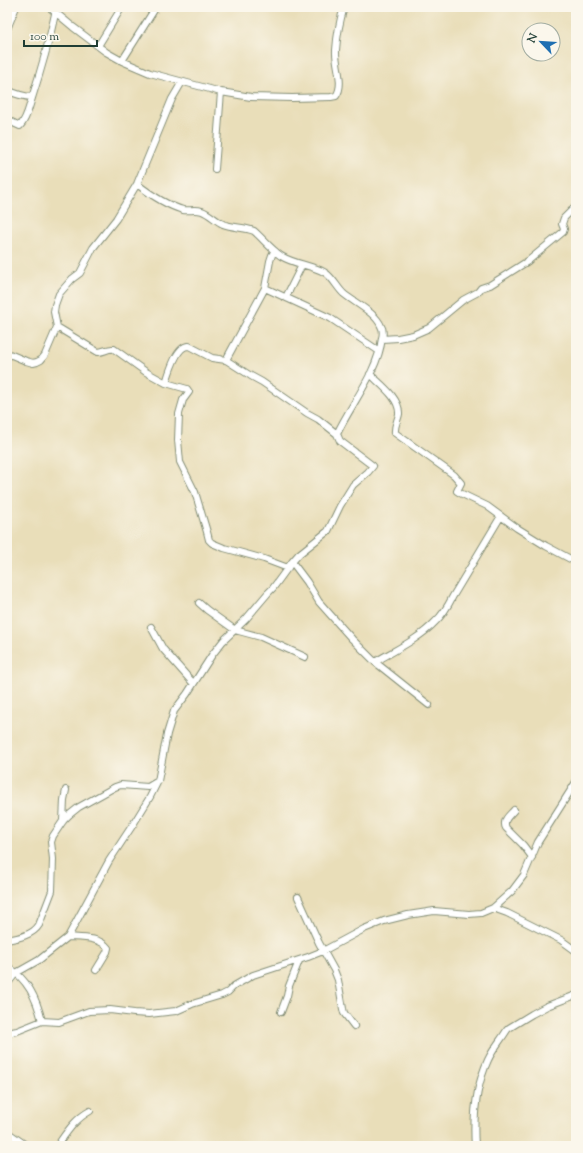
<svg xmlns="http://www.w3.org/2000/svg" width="583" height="1153" font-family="'Sorts Mill Goudy',serif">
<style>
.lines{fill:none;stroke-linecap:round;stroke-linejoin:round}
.minor-casing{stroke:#848e76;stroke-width:8}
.minor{stroke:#fff;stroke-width:6}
</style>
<rect width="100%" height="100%" fill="#fbf7ec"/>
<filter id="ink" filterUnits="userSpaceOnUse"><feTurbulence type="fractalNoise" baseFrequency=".025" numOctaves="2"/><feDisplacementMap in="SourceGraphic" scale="8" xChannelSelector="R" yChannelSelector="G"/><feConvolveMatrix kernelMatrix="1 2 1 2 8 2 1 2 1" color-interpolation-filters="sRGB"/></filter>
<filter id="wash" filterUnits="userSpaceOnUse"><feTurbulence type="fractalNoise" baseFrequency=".012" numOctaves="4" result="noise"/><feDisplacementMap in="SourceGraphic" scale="16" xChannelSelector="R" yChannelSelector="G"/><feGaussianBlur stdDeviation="0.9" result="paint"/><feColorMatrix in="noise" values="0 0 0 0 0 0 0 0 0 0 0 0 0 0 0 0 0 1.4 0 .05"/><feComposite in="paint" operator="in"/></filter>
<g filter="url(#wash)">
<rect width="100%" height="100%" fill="#e9deb9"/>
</g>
<g filter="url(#ink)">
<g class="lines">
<defs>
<path id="minor" d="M49,7L73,27L106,52L122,61L150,73L221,92L251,97L292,98L331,97L336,96C345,84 335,65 336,50C337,36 340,20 344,7
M7,29L16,7
M98,46L122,7
M122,61L156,7
M7,90C16,94 23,97 32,97
M7,120L20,126C27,119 29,107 32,98C41,70 49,42 55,14
M215,169L221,92
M265,288L330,318L379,351
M286,297L302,265
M57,327L98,352C104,352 108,348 114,349L146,372L166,383L187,389L189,392L183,400L179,414L178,440L180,462L195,492L207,532L209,540L212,543L224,548L264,559L288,568
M382,339L398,338L413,335L429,328L463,300L478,292L481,288L490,285L528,261L563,232L564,229L562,224L564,218L576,206
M7,353L26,361L33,363L37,362L41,360L45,355L57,327L54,312L55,305L59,294L72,279L80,273L93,248L116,219L137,184L172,99L182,82
M226,360L265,288L270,261L272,255L275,251
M370,374C380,384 400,398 399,414C398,420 394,426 395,433L454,475L461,483L457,491L460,493L487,506L517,528L546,546L576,562
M166,383C169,373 177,345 189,346L212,358L226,360L251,376L262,382L307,413L318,419L337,434
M292,562L307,582L319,602L352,639L375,662L429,705
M199,603L207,610L235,630L261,637L305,657
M151,627L163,649L193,683
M375,662C395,650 419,639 435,622C443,615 448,606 453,596L501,516
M514,810C510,815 502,820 506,828L523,845L532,857
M63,821L64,800L66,790
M298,897L319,943L334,970L338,980L343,1009L344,1013L354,1026
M493,908L507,913L561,940L576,951
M68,937C81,938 100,937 108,948L107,952L96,970
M7,940C18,938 33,935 39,925L52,891L53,859L51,842L53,836L63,821L69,815L79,807L115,787L121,785L148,787L158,781
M7,966C28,980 36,997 42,1021
M7,984L16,973L39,960L68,937L109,861L134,823L150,797L158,781L167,734L174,711L187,694L212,655L223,641L246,619L268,593L273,588L292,562L299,554L328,531L340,506L353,485L368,472L373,466L340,441L337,434C351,404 378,372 382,338C383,334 383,329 381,326C376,313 355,303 344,294C337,288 333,277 324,272C310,265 294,264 281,256C271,249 263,239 254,231C244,227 233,228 223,224C216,221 210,214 202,211C196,209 189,211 183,210C166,205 151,195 137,184
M281,1012L287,996L289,986L299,961
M7,1033L17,1031L42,1021L59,1022L89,1011L110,1010L134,1013L149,1014L176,1011L192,1004L222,995L228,992L234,986L253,975L308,957L323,951L364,929L384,921L408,915L434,911L469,914L481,913L493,908L512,891L524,875L538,842L576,782
M7,1132L27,1146
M57,1146C67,1132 75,1119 90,1111
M475,1146C473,1117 476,1086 488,1060C493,1049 501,1040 507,1030L509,1028L532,1014L547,1006L576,995"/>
</defs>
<!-- minor casing -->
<use href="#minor" class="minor-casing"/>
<!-- minor -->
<use href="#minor" class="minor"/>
</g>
</g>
<!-- margin -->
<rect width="583" height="1153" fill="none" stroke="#fbf7ec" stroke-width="24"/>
<!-- north arrow -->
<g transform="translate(541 42) rotate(295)"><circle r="19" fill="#fbf7ec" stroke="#a3ada2"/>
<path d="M0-3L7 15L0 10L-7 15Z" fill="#1f6fb2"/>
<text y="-6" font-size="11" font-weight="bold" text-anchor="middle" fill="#1f3d34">N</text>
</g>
<!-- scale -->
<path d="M24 40v6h73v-6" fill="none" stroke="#1f3d34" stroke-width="2"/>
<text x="30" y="40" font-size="12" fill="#1f3d34" stroke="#fbf7ec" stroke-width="3" paint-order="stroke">100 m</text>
</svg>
